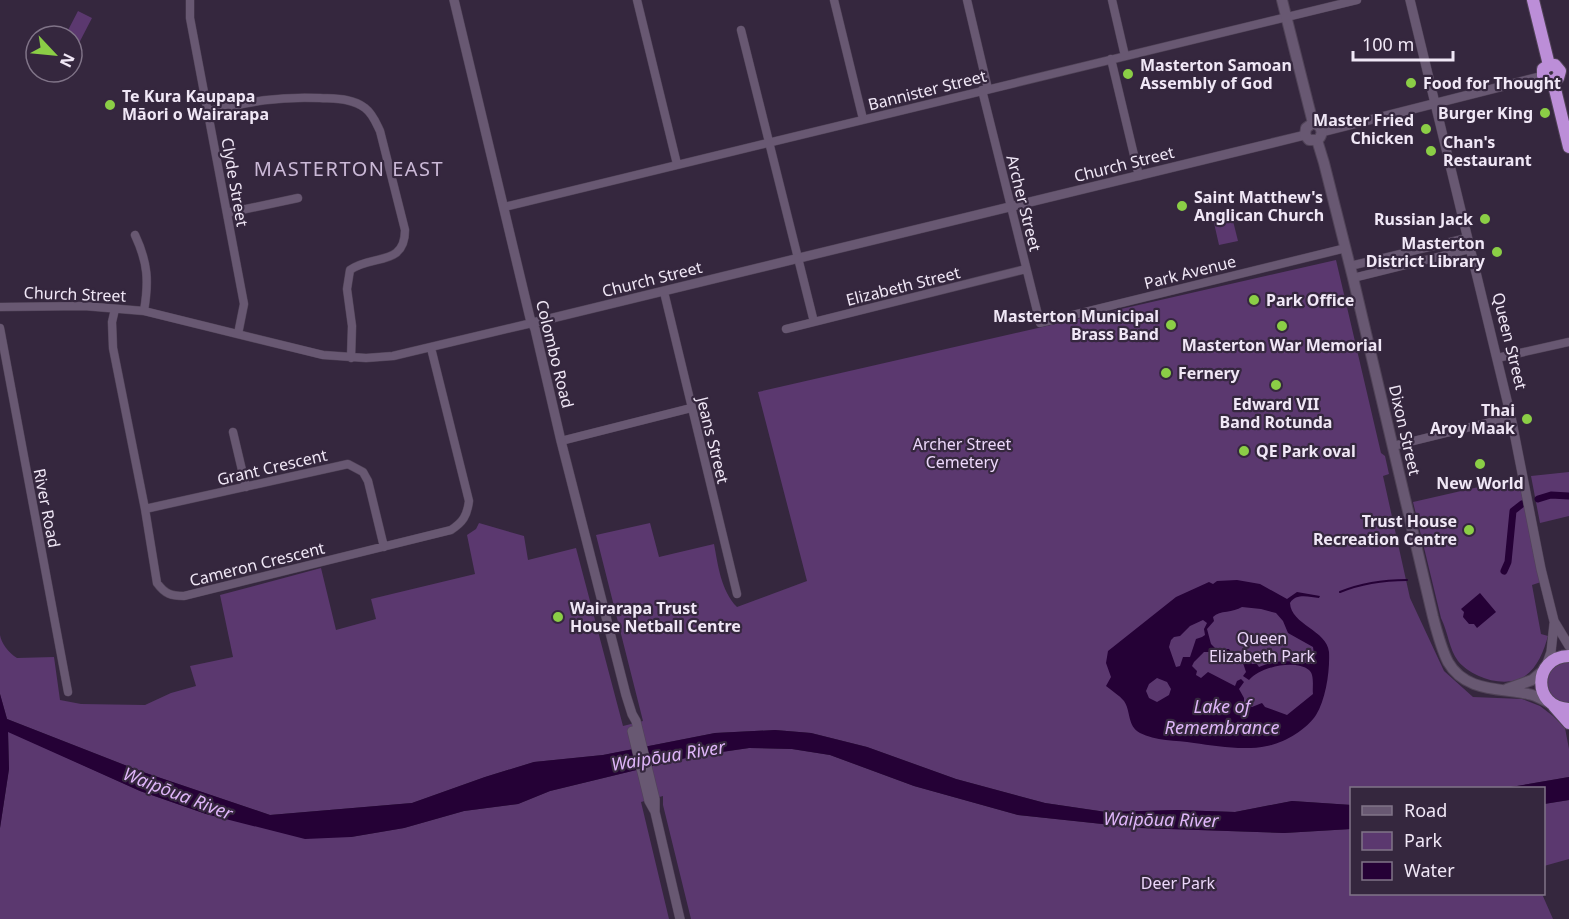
<svg xmlns="http://www.w3.org/2000/svg" width="1569" height="919" font-family="'Noto Sans',sans-serif">
<style>
.green{fill:#5b386f}
.water{fill:#250136;fill-rule:evenodd}
.lines{fill:none;stroke-linecap:round;stroke-linejoin:round}
.stream{stroke:#250136;stroke-width:2}
.canal{stroke:#250136;stroke-width:7}
.minor-casing{stroke:#504357;stroke-width:9}
.tertiary-casing{stroke:#504357;stroke-width:10}
.secondary-casing{stroke:#504357;stroke-width:12}
.trunk-casing{stroke:#504357;stroke-width:14}
.minor{stroke:#685872;stroke-width:8}
.tertiary{stroke:#685872;stroke-width:9}
.secondary{stroke:#685872;stroke-width:10}
.trunk{stroke:#bc8ed8;stroke-width:12}
.poi-dot{fill:#8bce46;stroke:#35273e;stroke-width:2}
.labels{text-anchor:middle;dominant-baseline:central;stroke-width:4.5;stroke-linejoin:round;paint-order:stroke}
.poi-label{font-size:16px;font-weight:bold;fill:#f0e7f6;stroke:#35273e;text-anchor:start}
.street-label{font-size:16px;fill:#f0e7f6;stroke:#35273e}
.park-label{font-size:16px;fill:#ecd7fa;stroke:#35273e}
.water-label{font-size:18px;font-style:italic;fill:#dfb5f9;stroke:#35273e}
.quarter-label{font-size:20px;letter-spacing:1.5px;fill:#cbb9d7;stroke:#35273e}
</style>
<rect width="100%" height="100%" fill="#35273e"/>
<!-- green -->
<path class="green" d="M78,11L92,18L78,45L72,42V36H65Z
M1231,213L1238,241L1219,245L1214,223L1228,220L1227,216Z
M1336,260L1381,453L1385,456L1389,474L1383,476L1410,598L1444,671L1473,697L1522,699L1540,706L1553,716L1565,728L1569,749V777L1505,788H1352L1351,805L1292,801L1235,812L1177,810L1106,812L1045,803L956,779L867,747L811,733L775,730L715,733L603,755L534,762L485,777L412,803L270,815L140,771L7,719L0,694V635C1,643 9,653 17,658L54,657L60,700L81,704L145,705L171,693L196,686L190,666L233,657L220,595L321,568L336,630L376,619L371,599L475,574L467,535L476,529L479,523L524,536L528,560L576,548L623,726L643,721L596,535L650,523L659,557L714,544C718,565 721,591 737,607L807,581L758,392Z
M1569,472V516L1540,523L1531,476Z
M1518,478L1541,582L1532,585L1541,634L1548,636C1544,650 1538,667 1525,676C1506,689 1472,678 1458,661C1449,649 1448,632 1441,618L1413,502Z
M1569,660V706L1550,698L1545,677L1553,665Z
M8,731L140,791L206,814L238,821L351,837L404,828L464,811L518,804L550,791L694,756L749,748L792,749L830,755L914,786L1018,815L1140,828L1284,833L1351,829L1352,894H1542L1553,919H691L663,805V796L641,802L669,919H0V828L9,769Z
M1569,800V859L1544,866V804Z"/>
<!-- water -->
<path class="water" d="M1237,580L1260,584L1287,599L1297,592L1320,596L1319,598C1309,597 1296,593 1290,603C1291,625 1327,630 1329,652C1330,670 1326,699 1316,715C1306,730 1284,743 1267,746C1244,751 1216,746 1194,743C1176,740 1155,741 1140,733C1127,726 1131,711 1124,701C1119,695 1112,691 1106,686L1111,677L1106,663L1108,651L1176,597L1209,582L1213,584L1217,581ZM1242,607L1261,609L1276,613L1283,621L1288,633L1313,647L1315,661L1312,664C1294,661 1276,659 1259,667L1257,664H1252L1244,655H1241L1238,661L1243,663L1246,672L1243,676L1249,680C1260,667 1295,659 1309,670C1315,675 1312,688 1313,694L1287,715L1265,707L1262,703L1252,707L1244,702V698L1239,689L1244,682L1241,679L1237,681L1235,686L1208,672L1201,678L1196,675L1197,671L1192,666L1194,662L1204,652H1209L1212,656L1218,653L1221,655L1220,662L1226,659L1231,652L1229,649H1216L1211,644L1207,629L1214,621L1213,617C1220,610 1233,613 1242,607ZM1203,620L1207,623L1204,629L1205,635L1202,637L1196,639L1190,657H1183L1180,666L1176,667L1169,647L1171,640L1174,637L1180,636L1190,626ZM1157,678L1167,682L1171,689L1169,695L1157,702L1149,698L1146,691L1149,684Z
M1480,593L1496,612L1477,628L1474,624H1469L1463,617L1464,612L1461,609Z
M0,694L7,719L140,771L270,815L412,803L485,777L534,762L603,755L715,733L775,730L811,733L867,747L956,779L1045,803L1106,812L1177,810L1235,812L1292,801L1352,805L1351,829L1284,833L1140,828L1018,815L914,786L830,755L792,749L749,748L694,756L550,791L518,804L464,811L404,828L351,837L305,839L206,814L140,791L8,732L9,769L0,828Z
M1569,777V800L1544,804V788H1505Z"/>
<g class="lines">
<!-- stream -->
<path class="stream" d="M1340,592C1362,583 1383,580 1407,580"/>
<!-- canal -->
<path class="canal" d="M1538,499L1551,495L1569,496
M1504,571L1508,562L1513,511L1522,504"/>
<defs>
<path id="minor" d="M190,0V18L244,304L238,334
M637,0L677,164
M834,0L863,119
M967,0L988,89
M1112,0L1125,56
M741,30L814,322
M1111,59L1139,176
M982,90L1040,323L1346,248
M209,111C250,102 277,96 320,98C336,99 352,98 365,108C373,114 376,123 380,131L405,230C405,267 372,254 350,270L347,289L352,326L351,358
M504,207L1357,0
M227,213L298,198
M135,235C148,263 149,281 144,311
M1350,266L1467,238
M1353,278L1470,249
M664,292L737,594
M0,307L84,306L144,311L323,355L366,358L393,356L532,323
M115,309L112,322L113,348L145,509L157,583C165,594 171,596 184,596L451,530C463,522 467,516 469,501L431,348
M0,328L68,692
M786,329L1026,269
M1497,358L1569,342
M233,432L246,487
M561,441L691,408
M1393,446L1511,417
M145,509L348,464L363,472L368,481L384,547"/>
<path id="tertiary" d="M454,0L530,318L535,329L561,441L626,695L632,714L636,721L655,799V812L680,919
M1410,0L1511,417L1541,569L1554,621L1569,646
M1322,132L1543,76
M532,323L1305,135
M1546,666L1551,652L1554,624
M632,731L649,801L654,810"/>
<path id="secondary" d="M1282,0L1313,123
M1313,123L1306,128L1305,135L1309,140H1317
M1313,123L1319,126C1323,131 1322,137 1317,140
M1317,140L1324,163L1353,278L1433,617C1437,632 1441,648 1448,662C1465,692 1500,688 1528,694C1536,695 1543,700 1550,703
M1507,689L1532,680L1544,670"/>
<path id="trunk" d="M1533,0L1549,65
M1549,65H1555L1560,71L1558,78L1553,81
M1549,65L1543,69V76L1548,81H1553
M1553,81L1569,147
M1569,656C1532,657 1532,708 1569,709
M1554,706L1569,723"/>
</defs>
<!-- minor casing -->
<use href="#minor" class="minor-casing"/>
<!-- tertiary casing -->
<use href="#tertiary" class="tertiary-casing"/>
<!-- secondary casing -->
<use href="#secondary" class="secondary-casing"/>
<!-- trunk casing -->
<use href="#trunk" class="trunk-casing"/>
<!-- minor -->
<use href="#minor" class="minor"/>
<!-- tertiary -->
<use href="#tertiary" class="tertiary"/>
<!-- secondary -->
<use href="#secondary" class="secondary"/>
<!-- trunk -->
<use href="#trunk" class="trunk"/>
</g>
<!-- markers -->
<g class="poi-dot">
<circle cx="1128" cy="74" r="6"/>
<circle cx="1411" cy="83" r="6"/>
<circle cx="110" cy="105" r="6"/>
<circle cx="1545" cy="113" r="6"/>
<circle cx="1426" cy="129" r="6"/>
<circle cx="1431" cy="151" r="6"/>
<circle cx="1182" cy="206" r="6"/>
<circle cx="1485" cy="219" r="6"/>
<circle cx="1497" cy="252" r="6"/>
<circle cx="1254" cy="300" r="6"/>
<circle cx="1171" cy="325" r="6"/>
<circle cx="1282" cy="326" r="6"/>
<circle cx="1166" cy="373" r="6"/>
<circle cx="1276" cy="385" r="6"/>
<circle cx="1527" cy="419" r="6"/>
<circle cx="1244" cy="451" r="6"/>
<circle cx="1480" cy="464" r="6"/>
<circle cx="1469" cy="530" r="6"/>
<circle cx="558" cy="617" r="6"/>
</g>
<g class="labels">
<!-- poi labels -->
<g class="poi-label">
<text x="1140" y="65">Masterton Samoan<tspan x="1140" dy="18">Assembly of God</tspan></text>
<text x="1423" y="83">Food for Thought</text>
<text x="122" y="96">Te Kura Kaupapa<tspan x="122" dy="18">Māori o Wairarapa</tspan></text>
<text x="1533" y="113" text-anchor="end">Burger King</text>
<text x="1414" y="120" text-anchor="end">Master Fried<tspan x="1414" dy="18">Chicken</tspan></text>
<text x="1443" y="142">Chan's<tspan x="1443" dy="18">Restaurant</tspan></text>
<text x="1194" y="197">Saint Matthew's<tspan x="1194" dy="18">Anglican Church</tspan></text>
<text x="1473" y="219" text-anchor="end">Russian Jack</text>
<text x="1485" y="243" text-anchor="end">Masterton<tspan x="1485" dy="18">District Library</tspan></text>
<text x="1266" y="300">Park Office</text>
<text x="1159" y="316" text-anchor="end">Masterton Municipal<tspan x="1159" dy="18">Brass Band</tspan></text>
<text x="1282" y="345" text-anchor="middle">Masterton War Memorial</text>
<text x="1178" y="373">Fernery</text>
<text x="1276" y="404" text-anchor="middle">Edward VII<tspan x="1276" dy="18">Band Rotunda</tspan></text>
<text x="1515" y="410" text-anchor="end">Thai<tspan x="1515" dy="18">Aroy Maak</tspan></text>
<text x="1256" y="451">QE Park oval</text>
<text x="1480" y="483" text-anchor="middle">New World</text>
<text x="1457" y="521" text-anchor="end">Trust House<tspan x="1457" dy="18">Recreation Centre</tspan></text>
<text x="570" y="608">Wairarapa Trust<tspan x="570" dy="18">House Netball Centre</tspan></text>
</g>
<!-- street labels -->
<g class="street-label">
<text transform="translate(927 90) rotate(-14)">Bannister Street</text>
<text transform="translate(1124 164) rotate(-14)">Church Street</text>
<text transform="translate(235 182) rotate(80)">Clyde Street</text>
<text transform="translate(1024 203) rotate(76)">Archer Street</text>
<text transform="translate(1190 272) rotate(-14)">Park Avenue</text>
<text transform="translate(652 279) rotate(-14)">Church Street</text>
<text transform="translate(903 286) rotate(-14)">Elizabeth Street</text>
<text transform="translate(75 294) rotate(2)">Church Street</text>
<text transform="translate(1510 341) rotate(76)">Queen Street</text>
<text transform="translate(555 354) rotate(76)">Colombo Road</text>
<text transform="translate(1405 430) rotate(77)">Dixon Street</text>
<text transform="translate(713 440) rotate(76)">Jeans Street</text>
<text transform="translate(272 467) rotate(-13)">Grant Crescent</text>
<text transform="translate(47 508) rotate(79)">River Road</text>
<text transform="translate(257 564) rotate(-14)">Cameron Crescent</text>
</g>
<!-- park labels -->
<g class="park-label">
<text x="962" y="444">Archer Street<tspan x="962" dy="18">Cemetery</tspan></text>
<text x="1262" y="638">Queen<tspan x="1262" dy="18">Elizabeth Park</tspan></text>
<text x="1178" y="883">Deer Park</text>
</g>
<!-- water labels -->
<g class="water-label">
<text x="1222" y="706">Lake of<tspan x="1222" dy="21">Remembrance</tspan></text>
<text transform="translate(668 755) rotate(-9)">Waipōua River</text>
<text transform="translate(178 793) rotate(21)">Waipōua River</text>
<text transform="translate(1161 819) rotate(1)">Waipōua River</text>
</g>
<!-- quarter labels -->
<g class="quarter-label">
<text x="349" y="168">MASTERTON EAST</text>
</g>
</g>
<!-- legend -->
<rect x="1350" y="787" width="195" height="108" fill="#35273e" stroke="#807488" stroke-width="1.5"/>
<rect x="1362" y="806" width="30" height="9" fill="#685872" stroke="#807488" stroke-width="1.5"/>
<text x="1404" y="817" font-size="18" fill="#f0e7f6">Road</text>
<rect x="1362" y="832" width="30" height="18" fill="#5b386f" stroke="#807488" stroke-width="1.5"/>
<text x="1404" y="847" font-size="18" fill="#f0e7f6">Park</text>
<rect x="1362" y="862" width="30" height="18" fill="#250136" stroke="#807488" stroke-width="1.5"/>
<text x="1404" y="877" font-size="18" fill="#f0e7f6">Water</text>
<!-- north arrow -->
<g transform="translate(54 54) rotate(116)"><circle r="28" fill="#35273e" stroke="#807488" stroke-width="1.5"/>
<path d="M0-4.5L10 22L0 15L-10 22Z" fill="#8bce46"/>
<text y="-9" font-size="16" font-weight="bold" text-anchor="middle" fill="#f0e7f6">N</text>
</g>
<!-- scale -->
<path d="M1353 51v9h100v-9" fill="none" stroke="#f0e7f6" stroke-width="3"/>
<text x="1362" y="51" font-size="18" fill="#f0e7f6" stroke="#35273e" stroke-width="4.5" paint-order="stroke">100 m</text>
</svg>
